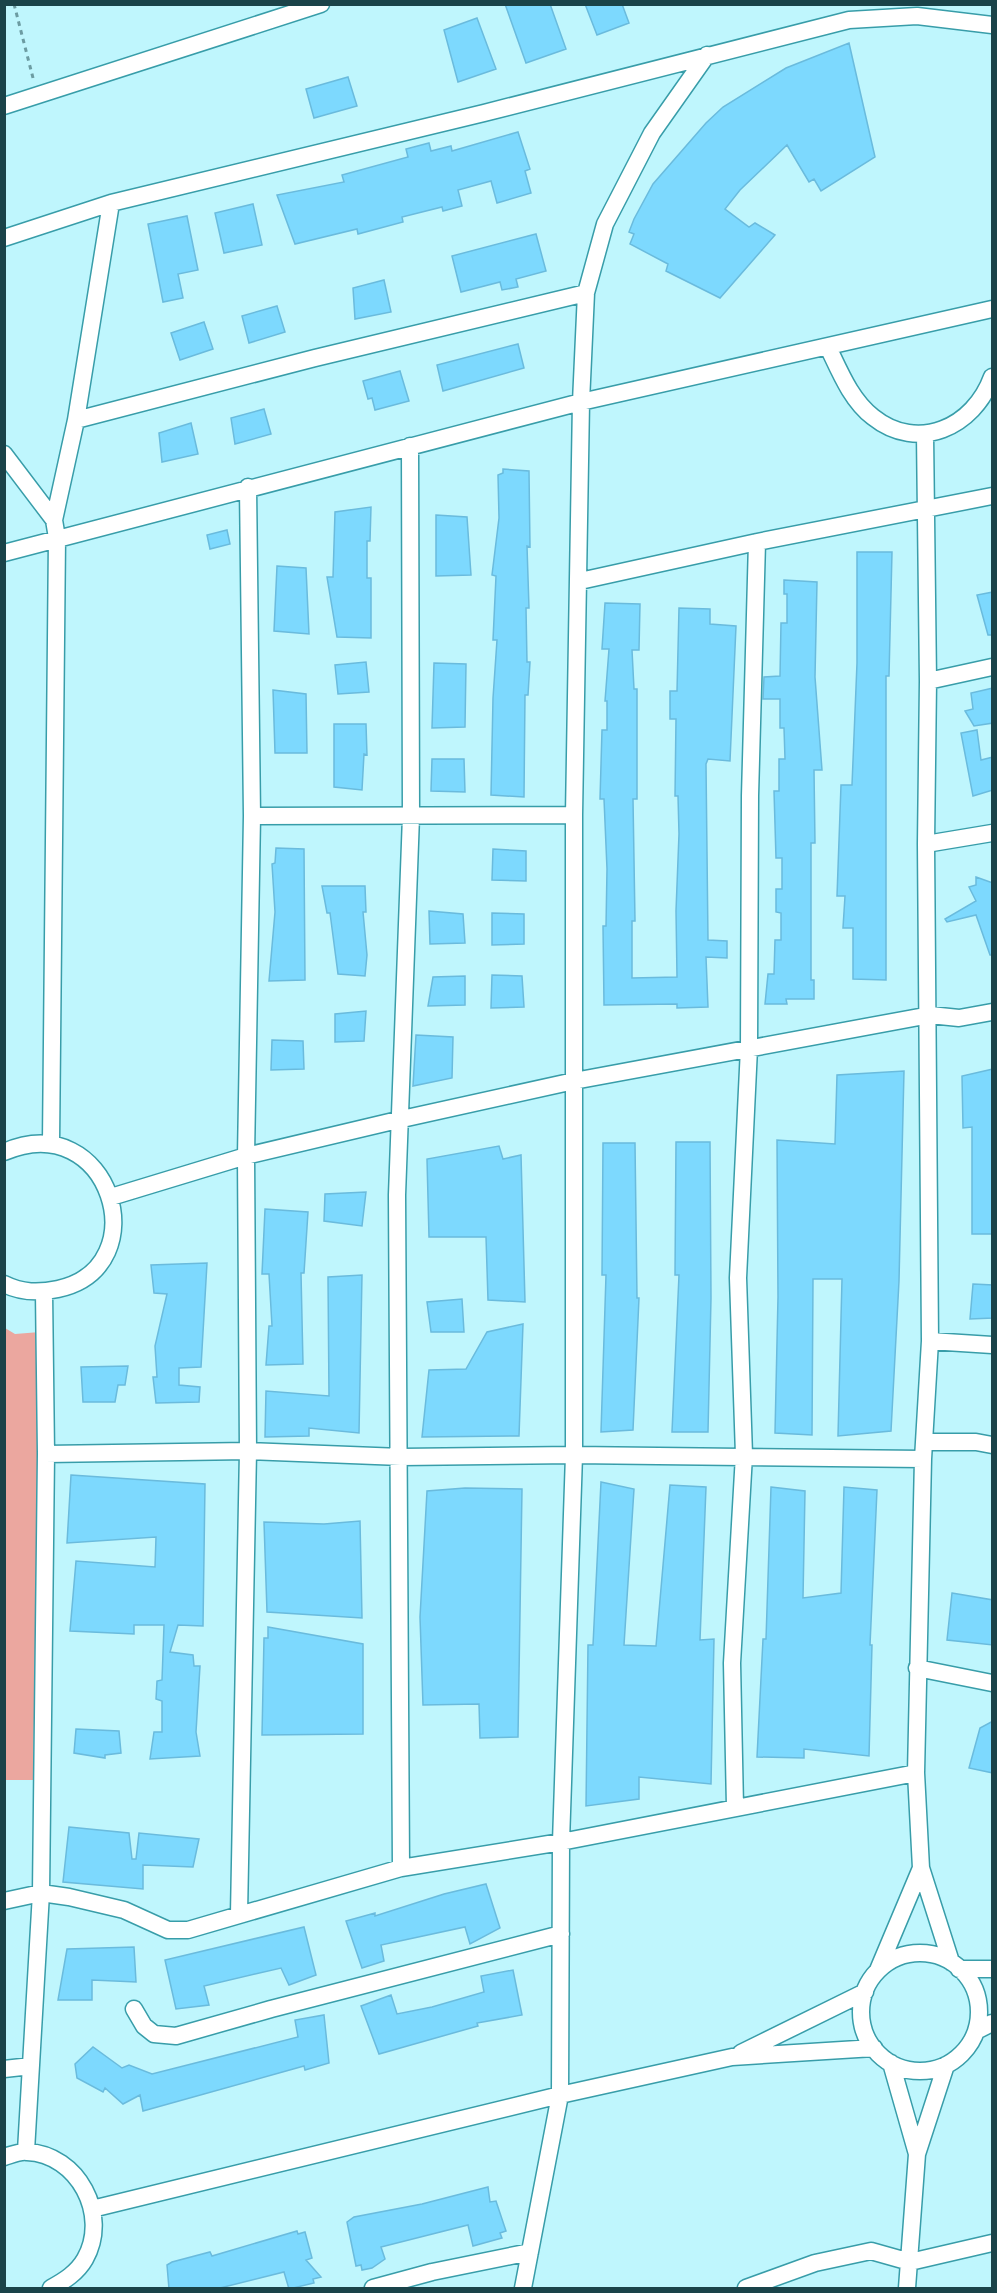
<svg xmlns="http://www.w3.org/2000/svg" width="997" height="2293" font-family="Raleway,sans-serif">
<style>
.green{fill:#eba79f}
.building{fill:#7dd9fe;stroke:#6abbdd;stroke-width:1.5}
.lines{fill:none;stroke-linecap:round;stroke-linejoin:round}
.minor-casing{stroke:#389da9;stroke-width:19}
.path{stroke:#6c9ca2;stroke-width:3;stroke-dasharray:4.5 4.5;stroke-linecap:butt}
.minor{stroke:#fff;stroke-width:16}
</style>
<rect width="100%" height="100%" fill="#bff6fd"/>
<!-- green -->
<path class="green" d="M5,1328L15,1334L40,1332L33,1780H5Z"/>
<!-- building -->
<path class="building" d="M505,4H550L566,49L526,63Z
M585,4H622L629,23L597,35Z
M477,18L496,69L458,82L444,30Z
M849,43L875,157L821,191L814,179L809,182L787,145L740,190L725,209L749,227L755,223L775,235L720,298L666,271L668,264L630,244L634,234L629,232L634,219L653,184L706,123L723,107L786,68Z
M348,77L357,106L314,118L306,89Z
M518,132L530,169L525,171L531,193L497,203L491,181L458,190L462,206L443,211L442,207L402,217L403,222L358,234L357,229L295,244L277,195L344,182L342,175L408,157L406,149L429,143L431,151L451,146L452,151Z
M253,204L262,245L224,253L215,213Z
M187,216L198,270L178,274L183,298L163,302L148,224Z
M536,234L546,271L516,279L518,287L502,290L500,282L461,292L452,256Z
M384,280L391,312L355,319L353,288Z
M277,306L285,332L249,343L242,316Z
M204,322L213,349L180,360L171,333Z
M518,344L524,368L443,391L437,365Z
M400,371L409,401L375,410L372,398L368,399L363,381Z
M264,409L271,434L235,444L231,418Z
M191,423L198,454L162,462L159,433Z
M503,469L529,471L530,547L527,546L529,608H526L527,662H530L528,695H525L524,797L491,795L493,698L497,640H493L496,576L492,575L499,518L498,475L503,473Z
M371,507L370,541H367V578H371V638L337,637L327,577H333L335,512Z
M436,515L467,517L471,575L436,576Z
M227,530L230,544L210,549L207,535Z
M857,552H892L889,676H886V980L853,979V928H843L845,896H837L841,785H852L857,663Z
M277,566L306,568L309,634L274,631Z
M784,580L817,582L815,677L822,770H814L815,843H811V980H814V999H786L787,1004H765L768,974H774L775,940H781V913L776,912V889H782V858H776L774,791H779V759H785L784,728H780V699H763L764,677L780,676L781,623H787V594H784Z
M993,592V635H988L977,595Z
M605,603L640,604L639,650H632L634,689H637V799H633L635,921H632V978L677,977L676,911L679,834L678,796H675L676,719H670V691H677L679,608L710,609V624L736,626L730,761L708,759L706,764L708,940L727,941V958L706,957L708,1007L677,1008V1004L604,1005L603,926H606L607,869L604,799H600L602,730H607V701H605L609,649H602Z
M366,662L369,692L338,694L335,665Z
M434,663L466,664L465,727L432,728Z
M993,688V723L974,726L965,711L973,709L971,693Z
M273,690L306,694L307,753H275Z
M334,724H366L367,755L364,754L362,790L334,787Z
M977,730L981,760L993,757V790L973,796L961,733Z
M432,759H464L465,792L431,791Z
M276,848L304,849L305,980L269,981L275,912L272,864L275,863Z
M493,849L526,851V881L492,880Z
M976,877L993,883V955H990L976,915L947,922L945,919L976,901L969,887L976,885Z
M322,886H365L366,912H363L367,955L365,976L338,974L330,913H327Z
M429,911L463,914L465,943L430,944Z
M492,913L524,914V944L492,945Z
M492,975L522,976L524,1007L491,1008Z
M465,976V1005L428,1006L433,977Z
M366,1011L364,1041L335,1042V1014Z
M416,1035L453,1037L452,1078L413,1086Z
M272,1040L303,1041L304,1069L271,1070Z
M993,1069V1234H972V1127L963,1128L962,1076Z
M904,1071L899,1281L891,1431L838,1436L842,1279H813L812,1435L775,1433L778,1297L777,1140L835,1144L837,1075Z
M676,1142H710L711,1298L708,1432H672L679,1275H675Z
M603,1143H635L637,1298H639L633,1430L601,1432L606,1275H602Z
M499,1146L503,1159L521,1155L525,1302L488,1300L486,1237H429L427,1159Z
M366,1192L362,1226L324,1221L325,1194Z
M265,1209L308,1212L304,1273H301L303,1364L266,1365L269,1326H272L269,1274H262Z
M207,1263L201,1367L179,1368V1385L200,1387L199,1402L156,1403L153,1377H157L155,1346L167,1294L154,1293L151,1265Z
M362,1275L359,1433L309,1428V1436L265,1437L266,1391L329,1396L328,1277Z
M973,1284L993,1285V1318L970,1319Z
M462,1299L464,1332H431L427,1302Z
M523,1324L519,1436L422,1437L429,1370L466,1369L487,1332Z
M128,1366L125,1385H118L115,1402H83L81,1367Z
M71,1475L205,1484L203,1626L178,1625L170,1652L193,1655L194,1666H200L196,1732L200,1756L150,1759L154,1732H162V1701L156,1699L157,1681L162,1680L164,1625H134V1634L70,1631L76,1561L155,1567L156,1537L67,1543Z
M601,1482L634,1489L624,1645L656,1646L670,1485L706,1487L700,1640L714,1639L711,1784L639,1777V1799L586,1806L588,1645H593Z
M771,1487L805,1491L803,1598L841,1593L844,1487L877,1490L870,1645H872L869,1756L804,1749V1758L757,1757L763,1639H766Z
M465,1488L522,1489L518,1737L480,1738L479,1704L423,1705L420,1617L427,1491Z
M360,1521L362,1618L267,1612L264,1522L324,1524Z
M952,1593L993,1600V1645L947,1640Z
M268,1627L363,1644V1734L262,1735L264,1638H268Z
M993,1721V1773L969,1768L980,1728Z
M76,1729L119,1731L121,1753L105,1755V1758L74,1753Z
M69,1827L129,1833L132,1859H136L139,1833L199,1839L193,1867L143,1865V1889L63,1882Z
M486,1884L500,1928L470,1944L465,1927L381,1945L384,1961L362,1968L346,1921L375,1913V1916L444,1894Z
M304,1927L316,1975L289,1985L281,1968L204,1986L209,2005L176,2009L165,1960Z
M134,1947L136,1982L92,1980V2000H58L67,1949Z
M513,1970L522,2015L477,2023L478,2026L379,2054L361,2006L391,1995L397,2014L432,2007L484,1992L481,1976Z
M324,2015L329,2063L305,2070L304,2066L143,2111L140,2095L123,2104L105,2088L103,2092L77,2078L75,2064L93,2047L122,2068L129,2065L152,2074L298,2037L295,2020Z
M488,2187L490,2202L496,2201L506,2231L500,2233L502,2238L473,2246L468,2225L381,2247L385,2259L372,2268L362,2270L361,2265L356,2266L347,2222L354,2217L422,2204Z
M297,2231L298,2234L305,2232L312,2258L306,2260L321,2277L313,2279L314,2283L289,2289L284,2272L216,2289H169L167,2265L172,2262L210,2252L212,2256Z"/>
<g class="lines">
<defs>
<path id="minor" d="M4,106L321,4
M4,238L111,203L484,113L849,20L917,16L992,25
M828,347C840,372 851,400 873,417C918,453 974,427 992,377
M76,420L315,358L586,293
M925,434L928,681L926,844L930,1341L923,1459L916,1773L921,1868L951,1962
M4,454L54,520
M4,553L581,402L992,309
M580,581L757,542L992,496
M928,681L992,667
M252,816L574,815
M926,844L992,833
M51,1143L57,538L54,520L76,420L111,203
M4,1152C110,1106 159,1267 58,1289C39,1293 22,1293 4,1284
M111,1197L246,1156L402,1119L574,1081L930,1015L959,1018L992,1012
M930,1341L992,1345
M924,1442H976L992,1445
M46,1454L248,1451L401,1457L574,1455L923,1459
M917,1668L992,1683
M735,1807L732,1663L744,1455L738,1278L749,1048L750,796L757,542
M401,1868L397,1195L411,816L410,446
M4,1901L41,1893L69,1897L124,1910L168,1930H188L401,1868L561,1842L916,1773
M239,1914L248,1451L246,1156L252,816L248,487
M861 2012a59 59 0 1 1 118 0a59 59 0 1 1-118 0Z
M959,1969H992
M878,1970L921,1868
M134,2009L144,2026L154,2034L176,2036L271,2009L561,1934
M976,2031L992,2023
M741,2053L865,1992
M891,2063L917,2154
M4,2069L31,2066
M26,2151L41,1893L46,1454L44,1292
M4,2157C11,2155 20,2151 27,2152C78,2154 110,2215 85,2259C77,2273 64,2281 51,2288
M92,2209L560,2095L732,2057L874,2048
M373,2288L432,2272L530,2252
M523,2288L560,2095L561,1842L574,1455V815L581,402L586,293L605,224L619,197L652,133L707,55
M746,2288L815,2263L871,2251L910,2262L992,2243
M907,2288L917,2154L946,2065"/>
</defs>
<!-- minor casing -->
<use href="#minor" class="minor-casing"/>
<!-- path -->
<path class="path" d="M14,4L33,78"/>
<!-- minor -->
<use href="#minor" class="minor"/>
</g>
<!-- border -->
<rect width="997" height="2293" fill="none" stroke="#1a4349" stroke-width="12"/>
</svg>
